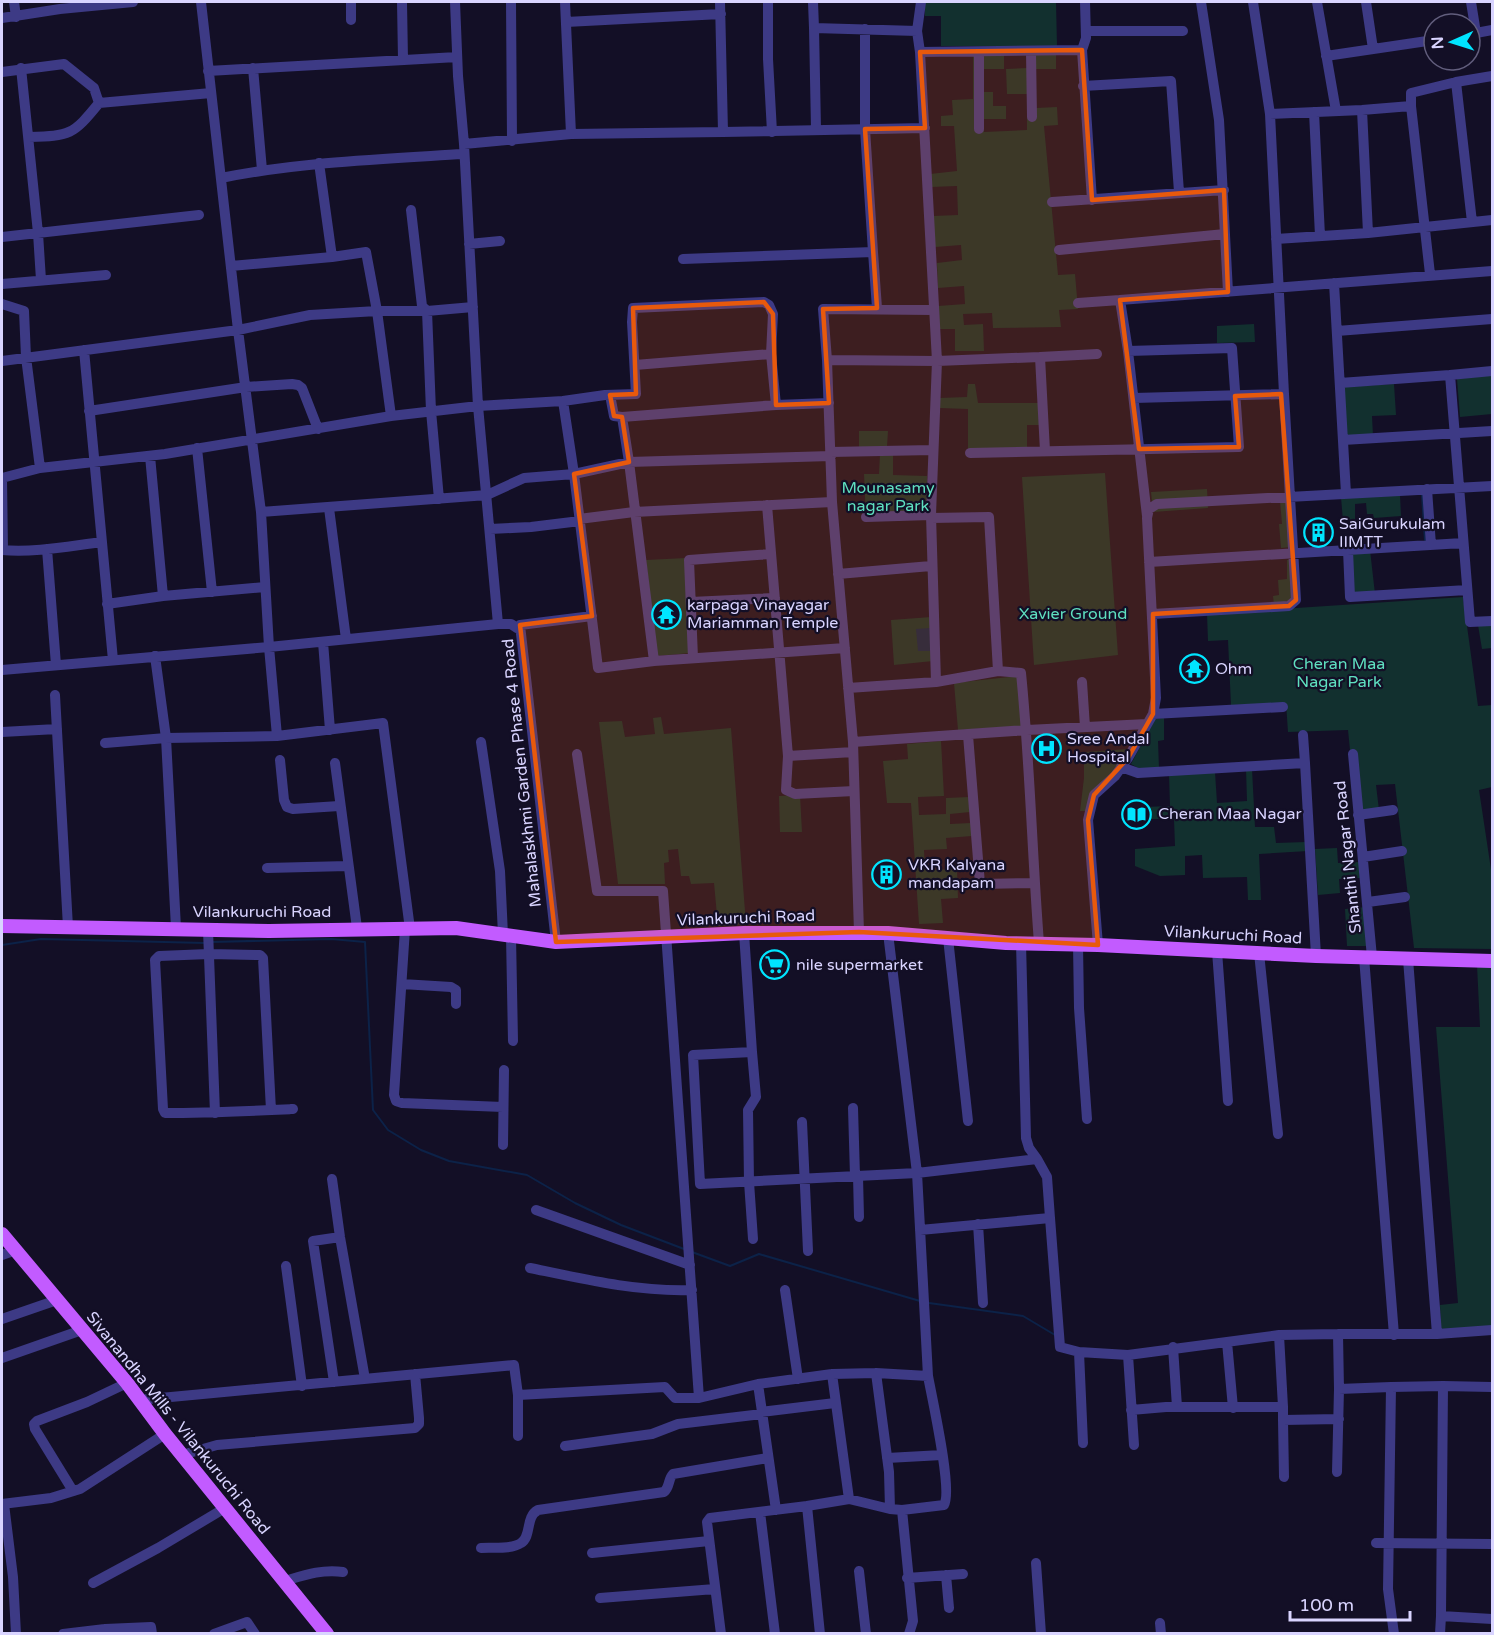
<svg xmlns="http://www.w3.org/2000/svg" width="1494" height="1635" font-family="'Varela Round',sans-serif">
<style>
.green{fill:#12302f}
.water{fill:#0c2248}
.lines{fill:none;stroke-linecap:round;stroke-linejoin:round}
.stream{stroke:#0c2248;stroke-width:2}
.minor{stroke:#3d3a85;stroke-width:10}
.major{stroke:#c25bff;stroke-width:14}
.marked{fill:#e8590c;fill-opacity:0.2;stroke:#e8590c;stroke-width:4.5;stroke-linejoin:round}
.labels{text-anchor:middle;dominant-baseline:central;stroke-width:4.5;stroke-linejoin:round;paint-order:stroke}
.park-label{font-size:16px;fill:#5fe0c0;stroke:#130f26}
.poi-label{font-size:16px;fill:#d9d4ff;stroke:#130f26;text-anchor:start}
.street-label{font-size:16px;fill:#d9d4ff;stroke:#130f26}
</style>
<rect width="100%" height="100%" fill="#130f26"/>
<!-- green -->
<path class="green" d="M925,2H1056L1057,46H941V16H925Z
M1056,53V69H1035L1036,108L1057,107L1058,125L1044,126L1058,275L1075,274L1078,309L1059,310L1061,327L993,328L992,313L963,314L964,325L983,324L984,351H955V329H939L938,306L965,304L964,286L938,288L937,263L962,260L961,245L935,247L933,216L958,215L957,186L931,187L930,174L957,171L954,126H941V116L953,115L952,100L973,99V54H1004V69H983L982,92H993V106H1006V119H984V132L1027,130V94H1007L1006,69L1028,68L1029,54Z
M1254,324L1255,342L1217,343V326Z
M1492,375V414L1460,417L1457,379Z
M968,384H975L978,403H1042V425H1027V450L968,451V409L939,408V398L967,397Z
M1394,384L1396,415L1372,416L1373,436L1346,438L1343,387Z
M859,431H888L887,447L893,448V475L927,476V520H866L864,474H879L880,454H859Z
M1105,473L1118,655L1034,665L1022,477Z
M1207,489L1208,508L1153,512L1151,492Z
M1400,495L1401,516L1374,518L1373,514H1367L1366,503L1355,504V521H1343L1341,497Z
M1288,500L1292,547L1281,548L1279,524H1282L1280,501Z
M1370,550L1375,594L1352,596L1350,551Z
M686,558L690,653L657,656L646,560Z
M1287,560H1292L1295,599L1274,605L1273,596L1279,595L1278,580L1287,579Z
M1463,597L1478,706L1492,705V787L1479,790L1492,876V949L1414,948L1395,784L1376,785L1379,810L1362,812L1350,750L1348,730L1288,732L1286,703L1231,705L1228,640L1208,641L1207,614Z
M931,617L933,661L894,665L891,620Z
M1492,624V648L1482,649L1478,625Z
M1018,676L1023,726L958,730L954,683Z
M661,717L664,734L731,728L746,924L718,926L714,883L691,884L689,876H681L678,849L668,850L669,862L664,863L665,884H618L599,722L622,721L625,737L655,734L653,718Z
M1164,718V740L1158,741L1159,768H1138L1131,764L1155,719Z
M941,741L944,796L918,797L919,815L946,814V798L969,797L970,812L950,814V824L971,823L972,836L946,838L947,849L924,850L925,870L957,869L958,898L941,899L943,923L919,924L911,803H887L883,761L908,759L907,744Z
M1129,749L1087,811H1080L1084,778V752Z
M1246,769H1252L1255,827H1274L1276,843L1306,842L1308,851L1259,854L1261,900H1248L1247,877L1203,878L1202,855L1185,856V875L1160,876L1135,866V849L1175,846L1174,819H1144V807L1170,806L1169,774L1215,772L1217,803L1247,801Z
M800,795L802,832H780L779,796Z
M1337,848L1338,863L1359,862L1360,878L1339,879L1340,893L1318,895L1315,849Z
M1366,907L1369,946H1347L1345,909Z
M1477,965H1492V1327L1441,1329L1440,1305L1458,1303L1436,1027H1480Z"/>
<!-- water -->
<path class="water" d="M930,628L931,651H918L916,629Z"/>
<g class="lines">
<!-- stream -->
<path class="stream" d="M1422,495L1425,540
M211,942L331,939L365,942L373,1110L388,1130L421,1150L449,1161L527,1175L575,1203L621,1225L684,1249
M2,945L41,939L205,943
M692,1252L730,1266L759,1254L920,1301
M929,1303L1023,1316L1055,1335"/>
<!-- minor -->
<path class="minor" d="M14,2L16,17
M201,2L238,330L261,512L269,647L277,736L383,723L410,929
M351,2V20
M402,2L403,60
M511,2L512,141
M565,2L571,134
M720,2L723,132L925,128
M768,2V59L772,132
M813,2L814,28
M1201,2L1219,120L1228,292
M1317,2L1336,111
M1366,2L1373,49
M2,18L60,9L133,2
M566,22L721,14
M917,31L921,2
M1086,31H1183
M1476,33L1492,30
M1470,34L1476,33L1471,2
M1082,50L1092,200
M979,52V129
M1031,52L1032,117
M1326,56L1434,40
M21,68L38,233L41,280
M253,68L262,170
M208,71L457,57
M2,72L64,64L94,88L99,103L211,93
M1456,82L1472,222
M1083,86L1171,81L1179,192
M1411,106L1430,274
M1362,110L1368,233
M1314,112L1320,236
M1270,114L1362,110L1411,106V93L1456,82L1492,76
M816,129L814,28L917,31L920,52
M29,137C70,136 73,135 99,103
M464,144L571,134L723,132
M319,163L332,257L366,252L377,311L391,416
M221,178C301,162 382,159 463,154
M1052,202L1224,190
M411,210L422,306L427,311L431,411L439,499
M2,237L199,215
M1276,239L1368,233L1492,220
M469,244L500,241
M1059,250L1225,234
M873,252L877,308
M683,259L873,252L865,129V29
M231,266L332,257
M1334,283L1346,494
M2,284L106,275
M1120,300L1492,271
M1078,303L1120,300L1128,351L1147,516
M2,304L24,311L26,357L40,468
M1337,331L1492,319
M84,350L113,660
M1040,357L1097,354
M827,360L823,309L934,310
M2,361L238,330L310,315L377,311H427L473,307
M635,365L771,354
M1450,375L1492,371
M1340,383L1450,375L1470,622L1492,621
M610,395L614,416L622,417
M1134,398L1284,394
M563,401L605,395L636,394L632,322L633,308L764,302L769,305L773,314L771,354L776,405
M89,411L246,387L292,384L298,385L302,388L318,429
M1343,440L1492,431
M197,448L212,592
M830,452L933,450
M970,453L1239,447L1232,348L1128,351
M150,456L163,596
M831,456L629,462L574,474L598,668L654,661L845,648
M1427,489L1431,545
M767,505L788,756L853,752
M329,508L346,639
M866,517L931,515
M931,518L989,517L998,671
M579,519L634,512L832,502
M490,529L531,527L580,521
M47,549L56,665
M2,550C34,553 69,546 102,542
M3,550L2,478L40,468L165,454L391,416L478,406L563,401L574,474L524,478L487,495L261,512
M1348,550L1350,597L1467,590
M1149,562L1463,543
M838,574L931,566
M691,602L775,598
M107,604L163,596L265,587
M1153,614L1289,606L1296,600L1284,394L1270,114L1253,2
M498,624H511L517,628L520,625L556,942
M520,625L592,616
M323,642L330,730
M155,656L166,738L176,928
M693,658L689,560L770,554
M654,661L629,462L622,417L776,405L829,403
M2,670L269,647L498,624L478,406L464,144L458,76L455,2
M936,682L931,515L937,361L920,52L1082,50L1086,38L1085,2
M1082,682L1085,727
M848,688L936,682L998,671L1021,673C1030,763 1032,853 1039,943
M55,695L68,927
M1153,714L1283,707
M2,732L57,729
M968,735L980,884L1034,883
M1303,735L1305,763
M481,742L500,871L503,935
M853,742L1027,730L1147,724
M105,743L166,738L277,736
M577,754L597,891H663L699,1398
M1353,754L1372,957
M788,756L786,790L795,794L854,791
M280,760L284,800L287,807L293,809L339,806
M335,763L357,928
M1121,767L1138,773L1305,763L1316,956
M1358,815L1393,810
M1363,857L1402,851
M267,868L348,866
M1368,902L1405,897
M405,929L394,1095L396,1101L402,1103L503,1107
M208,930L215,1113
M859,932L853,742L832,502L827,360L937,361L1040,357L1045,451
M744,933L752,1052L693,1055L700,1184L917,1173L1037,1159L1029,1148L1026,1138L1021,943
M888,933L917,1173L928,1376
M511,936L513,1041
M948,938L968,1121
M1078,944L1079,1008L1087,1119
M1098,945L1088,820L1094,795L1115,776L1128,758L1153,714L1156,698L1147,518L1149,509L1157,504L1492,486
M1217,951L1228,1101
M1259,953L1278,1134
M1364,957L1394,1335
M1408,959L1437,1334L1492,1330
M402,984L451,987L456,990V1004
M752,1052L756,1097L748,1110L749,1182L753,1239
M853,1108L855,1176
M271,1110L263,958L260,955L209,954L159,956L155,960L163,1109L165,1113C208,1113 250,1111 293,1109
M802,1122L808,1251
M503,1145L504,1070
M1037,1159L1047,1177L1050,1218
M858,1176L859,1217
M332,1179L340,1237L365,1379
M536,1210L690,1265
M978,1224L983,1303
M920,1230L1050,1218L1060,1347L1079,1352L1128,1355
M2,1255L16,1250
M286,1266L302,1386
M530,1268C583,1279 638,1292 692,1290
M785,1290L798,1379
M2,1319L57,1300
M1227,1342L1233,1408
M1173,1347L1177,1407
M1079,1352L1083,1443
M2,1358L82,1330
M876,1373L889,1472L890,1509
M334,1382L313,1241L340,1237
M1339,1389L1338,1334H1437
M518,1395V1436
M139,1400L514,1365L518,1395L665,1387L675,1398H699L758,1384
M1283,1407V1420L1339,1419
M1131,1410L1166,1407H1283L1279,1335
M761,1412L835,1403
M1283,1420L1284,1477
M1134,1445L1128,1355L1279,1335L1338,1334
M565,1446L652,1434L678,1424L762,1414
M182,1455L217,1445L415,1428L419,1424V1418L415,1374
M887,1458L942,1455
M1337,1472L1339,1389L1391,1387
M73,1491L35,1429L34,1424L37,1421L87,1402L127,1383
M2,1504L51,1498L80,1489L165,1434
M4,1504L13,1577L16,1634
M807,1506L849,1499L832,1374
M776,1510L758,1384L832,1374L876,1373L928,1376C932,1398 953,1491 944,1505L902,1510L890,1509L849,1499
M902,1510L913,1621L909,1634
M760,1512L775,1634
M1376,1543L1492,1544
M481,1548C492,1547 511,1550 521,1543C532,1536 525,1517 538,1510L664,1492C670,1487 668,1479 673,1474L768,1458
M592,1553L709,1541
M1036,1563L1041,1634
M859,1571L866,1634
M946,1575L949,1608
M907,1578L963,1574
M285,1581C305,1575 322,1569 343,1572
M93,1583L158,1548L225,1508
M600,1598L715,1589
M1441,1616L1443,1386L1492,1387
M1160,1623L1161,1634
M63,1634L105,1629
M106,1634L105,1629L151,1627L152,1634
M214,1634L247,1622L255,1634
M721,1634L707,1522L710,1518L807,1506L820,1634
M1394,1634L1388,1589L1391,1387L1443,1386
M1440,1634L1441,1616L1492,1619"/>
<!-- major -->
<path class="major" d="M2,926L269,931L456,928L556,942L744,933H888L1006,943L1098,945L1316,956L1492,961
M2,1234L127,1383L165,1434L327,1634"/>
</g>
<!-- marked area -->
<path class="marked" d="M1082,50L1092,200L1224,190L1228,292L1120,300L1139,449L1239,447L1235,396L1281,394L1296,600L1289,606L1153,614V714L1128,758L1094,795L1088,820L1098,945L859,932L556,942L520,625L592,616L574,474L629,462L622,417L614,416L610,395L636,394L633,308L764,302L773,314L776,405L829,403L823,309L877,308L865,129L925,128L920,52Z"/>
<!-- icons -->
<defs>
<symbol id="building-ring" viewBox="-11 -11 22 22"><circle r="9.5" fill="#130f26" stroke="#00e5ff" stroke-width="1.5"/><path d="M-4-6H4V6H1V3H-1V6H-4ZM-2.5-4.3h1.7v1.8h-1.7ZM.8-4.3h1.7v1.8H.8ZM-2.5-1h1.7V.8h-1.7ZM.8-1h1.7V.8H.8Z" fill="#00e5ff"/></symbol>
<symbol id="temple-ring" viewBox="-11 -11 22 22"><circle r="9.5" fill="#130f26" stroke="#00e5ff" stroke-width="1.5"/><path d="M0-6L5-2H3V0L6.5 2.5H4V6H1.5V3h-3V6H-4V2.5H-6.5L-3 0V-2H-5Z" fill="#00e5ff"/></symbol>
<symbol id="hospital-ring" viewBox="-11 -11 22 22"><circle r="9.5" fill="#130f26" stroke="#00e5ff" stroke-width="1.5"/><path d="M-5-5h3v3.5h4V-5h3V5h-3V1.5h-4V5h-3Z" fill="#00e5ff"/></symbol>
<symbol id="library-ring" viewBox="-11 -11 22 22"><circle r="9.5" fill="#130f26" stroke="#00e5ff" stroke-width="1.5"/><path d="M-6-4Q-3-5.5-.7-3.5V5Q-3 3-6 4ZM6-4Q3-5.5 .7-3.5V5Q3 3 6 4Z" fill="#00e5ff"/></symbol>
<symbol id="supermarket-ring" viewBox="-11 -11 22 22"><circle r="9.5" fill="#130f26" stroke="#00e5ff" stroke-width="1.5"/><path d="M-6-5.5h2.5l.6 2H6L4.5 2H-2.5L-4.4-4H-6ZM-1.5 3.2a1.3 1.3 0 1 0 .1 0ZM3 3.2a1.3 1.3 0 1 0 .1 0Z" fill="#00e5ff"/></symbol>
</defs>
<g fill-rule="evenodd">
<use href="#building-ring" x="1302" y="516" width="33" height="33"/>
<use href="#temple-ring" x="650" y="598" width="33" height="33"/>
<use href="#temple-ring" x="1178" y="652" width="33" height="33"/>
<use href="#hospital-ring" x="1030" y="732" width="33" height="33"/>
<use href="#library-ring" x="1120" y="798" width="33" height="33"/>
<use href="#building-ring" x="870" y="858" width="33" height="33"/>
<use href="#supermarket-ring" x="758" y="948" width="33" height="33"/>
</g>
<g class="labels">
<!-- park labels -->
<g class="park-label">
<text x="888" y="488">Mounasamy<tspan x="888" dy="18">nagar Park</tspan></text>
<text x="1073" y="614">Xavier Ground</text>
<text x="1339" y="664">Cheran Maa<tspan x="1339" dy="18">Nagar Park</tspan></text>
</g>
<!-- poi labels -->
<g class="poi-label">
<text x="1339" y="524">SaiGurukulam<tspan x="1339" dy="18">IIMTT</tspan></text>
<text x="687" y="605">karpaga Vinayagar<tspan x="687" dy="18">Mariamman Temple</tspan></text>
<text x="1215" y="669">Ohm</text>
<text x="1067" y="739">Sree Andal<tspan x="1067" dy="18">Hospital</tspan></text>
<text x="1158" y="814">Cheran Maa Nagar</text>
<text x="908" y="865">VKR Kalyana<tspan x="908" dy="18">mandapam</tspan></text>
<text x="796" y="965">nile supermarket</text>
</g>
<!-- street labels -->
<g class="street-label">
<text transform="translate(522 773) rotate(-96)">Mahalaskhmi Garden Phase 4 Road</text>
<text transform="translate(1348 857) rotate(-96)">Shanthi Nagar Road</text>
<text x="262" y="912">Vilankuruchi Road</text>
<text transform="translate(746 918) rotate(-2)">Vilankuruchi Road</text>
<text transform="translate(1233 935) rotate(3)">Vilankuruchi Road</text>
<text transform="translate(178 1423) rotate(51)">Sivanandha Mills - Vilankuruchi Road</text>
</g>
</g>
<!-- border -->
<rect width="1494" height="1635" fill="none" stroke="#d9d4ff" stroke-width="6"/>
<!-- north arrow -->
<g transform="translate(1452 42) rotate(267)"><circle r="28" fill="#130f26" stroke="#625e7d" stroke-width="1.5"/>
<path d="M0-4.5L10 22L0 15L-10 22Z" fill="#00e5ff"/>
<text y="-9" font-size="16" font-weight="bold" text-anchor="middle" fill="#d9d4ff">N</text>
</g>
<!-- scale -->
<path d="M1290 1611v9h120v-9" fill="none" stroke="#d9d4ff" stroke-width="3"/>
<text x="1299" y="1611" font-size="18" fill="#d9d4ff" stroke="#130f26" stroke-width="4.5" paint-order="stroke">100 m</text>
</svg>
